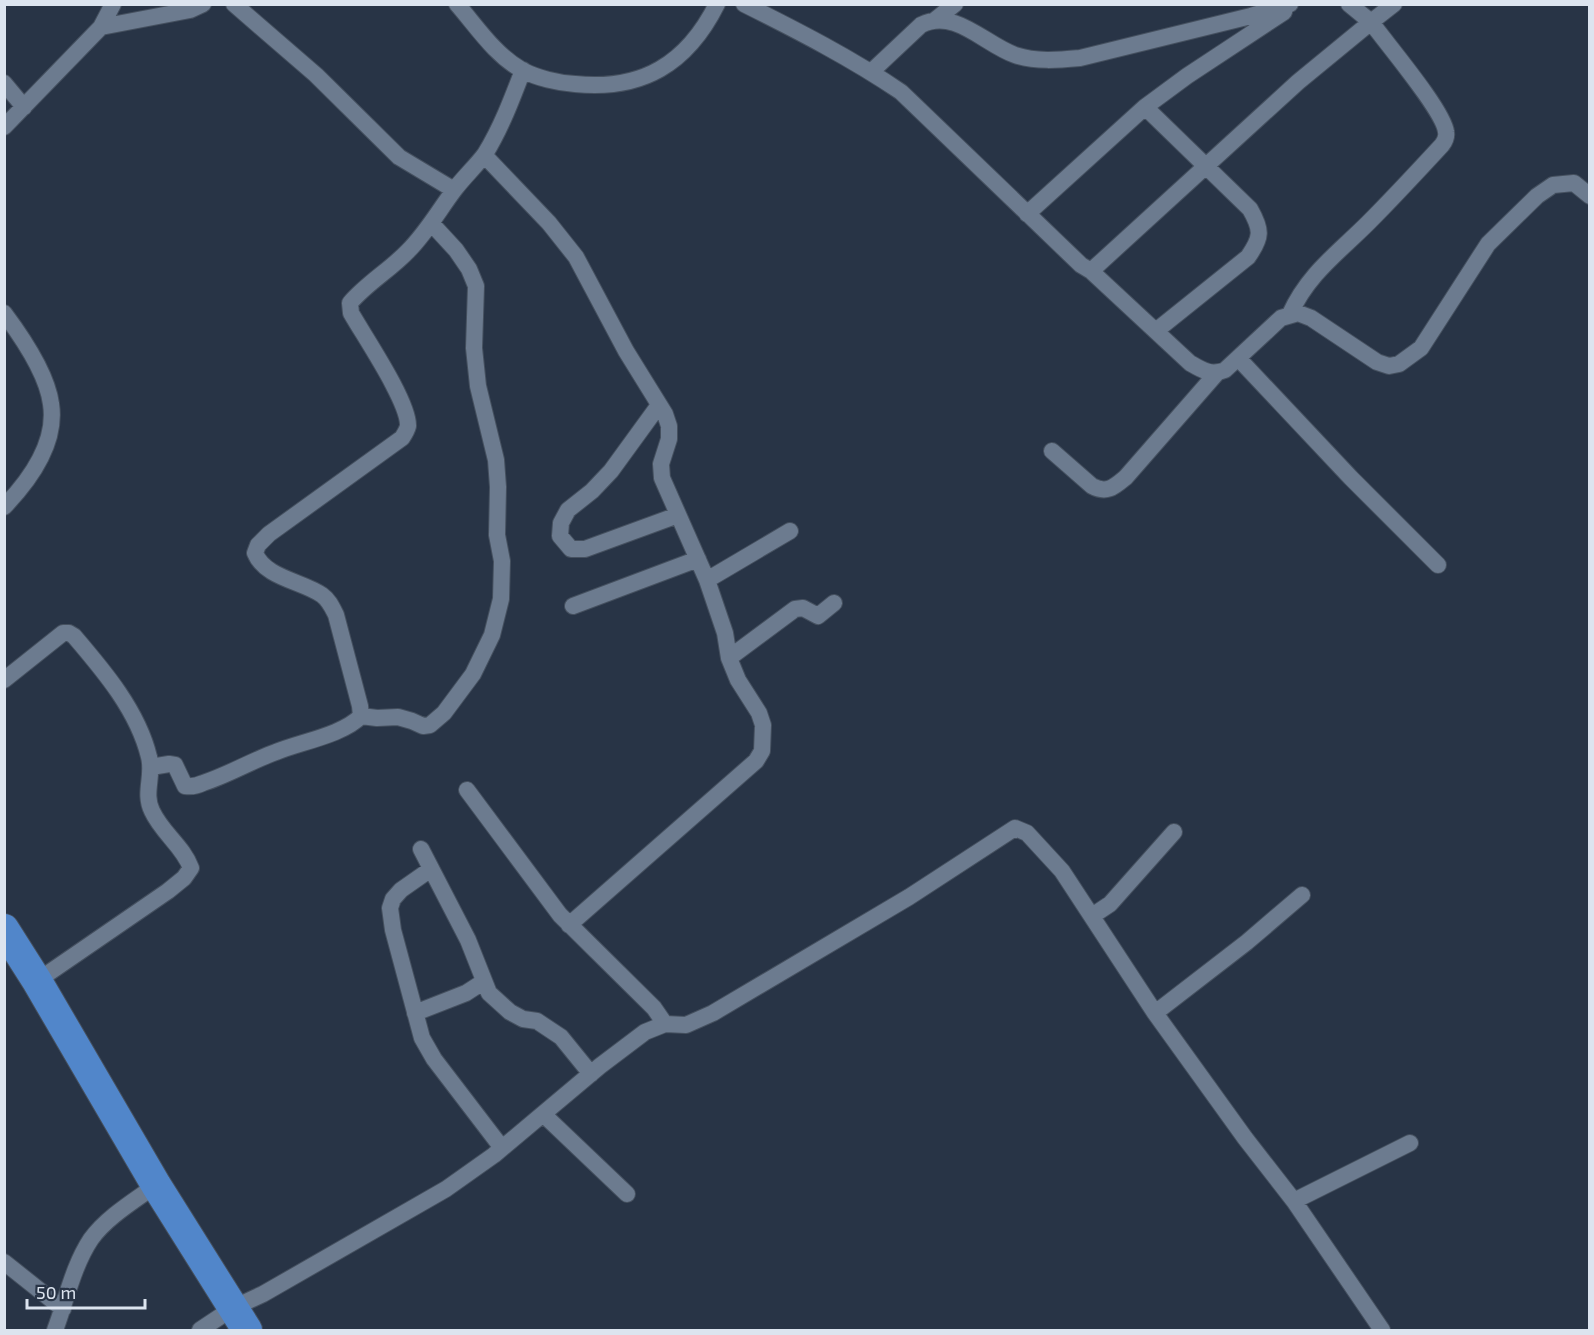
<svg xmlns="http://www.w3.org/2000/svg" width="1594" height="1335" font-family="'Exo 2',sans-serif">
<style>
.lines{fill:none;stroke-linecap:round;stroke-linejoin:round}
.street-casing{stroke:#45505f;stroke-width:18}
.highway-casing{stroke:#45505f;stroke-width:32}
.street{stroke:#6c7b8f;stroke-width:16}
.highway{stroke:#5186ca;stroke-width:30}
</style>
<rect width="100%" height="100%" fill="#283446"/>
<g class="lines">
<defs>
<path id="street" d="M234,4L316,75L399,157L454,190
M457,4C477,27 495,55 522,70C537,78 558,83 575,84C642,91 687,64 717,4
M744,4C798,31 851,58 901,92L1081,265L1091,271L1190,363C1202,370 1211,376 1225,370L1281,318L1298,313L1311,318L1377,362L1389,366L1399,364L1421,348L1488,244L1537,196L1553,185L1574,183L1590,196
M935,20L955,4
M101,27L190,10L203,4
M871,72L921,25C955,8 984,44 1015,55C1036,62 1058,60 1080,58L1251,16L1290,4
M4,83L24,107
M1145,107L1250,209C1262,230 1262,237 1248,257L1157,330
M4,127L101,27L113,4
M484,155L549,223L576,257L626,351L665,414L669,426V439L661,464L662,478L707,580L725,633L729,658L738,680L759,713L763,725L762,751L756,761L569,925
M1027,214L1145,107L1187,76L1284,12
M1091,271L1298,82L1371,22L1349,4
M4,313C22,337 47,373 51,404C57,443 30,480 4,507
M1290,314C1308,274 1338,253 1368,223C1393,198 1418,171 1442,145C1445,141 1447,137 1446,132C1444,111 1386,43 1371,22L1394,4
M1238,358L1351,478L1438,565
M659,405L611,471L592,491L568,510L561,523L560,536L571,549H585L678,515
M1052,451L1092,486C1107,494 1114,487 1126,477L1216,374
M707,580L790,531
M573,606L698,559
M729,658L795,609L803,608L818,616L834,603
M4,680L63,633H69L74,636C104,671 138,711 149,757C154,776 143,793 152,811C162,833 183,846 191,868L184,878L168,891L37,981
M361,716L377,718L398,717L412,721L423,726L430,725L444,713L473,674L492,635L501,599L502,561L497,535L498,487L496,460L478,386L474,348L476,286L469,269L456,250L432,224
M151,767L169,764L175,765L185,786C192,787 197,786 203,783C228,775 251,761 276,752C300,742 343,735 361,716L360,706L336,615C332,607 329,600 322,595C302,581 265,578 255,553L258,545L269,534L402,438C404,435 407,430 408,426C409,402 364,336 351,313L350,303C367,283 390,270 408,251C427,232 439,210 455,189C464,177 476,166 485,154C501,128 512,99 523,70
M467,790L560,915L654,1008L665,1024
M421,849L468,940L489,993L510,1012L523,1019L537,1021L561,1037L591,1074
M431,869L401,890L393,899L390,908L393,930L422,1038L434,1059L502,1148
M1092,916L1110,904L1174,832
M415,1013L466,993L483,982
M1155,1013L1247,942L1302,895
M543,1114L627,1194
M4,1262L63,1309
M55,1330C66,1301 73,1266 91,1239C107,1217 134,1201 156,1185
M200,1330L233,1308L263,1294L446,1189L494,1155L600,1066L645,1032L665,1024L686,1025L713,1013L909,897L1015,828L1027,833L1062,871L1155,1013L1245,1138L1294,1201
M1382,1330L1294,1201L1410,1143"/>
<path id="highway" d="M4,929L37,981L156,1185L247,1330"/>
</defs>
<!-- street casing -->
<use href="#street" class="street-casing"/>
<!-- highway casing -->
<use href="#highway" class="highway-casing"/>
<!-- street -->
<use href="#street" class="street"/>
<!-- highway -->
<use href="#highway" class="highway"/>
</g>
<!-- border -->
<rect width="1594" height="1335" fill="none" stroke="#dce4ef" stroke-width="12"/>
<!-- scale -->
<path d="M27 1299v9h118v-9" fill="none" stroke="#dce4ef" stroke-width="3"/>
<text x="36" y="1299" font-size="18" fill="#dce4ef" stroke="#283446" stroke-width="4.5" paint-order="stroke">50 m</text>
</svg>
